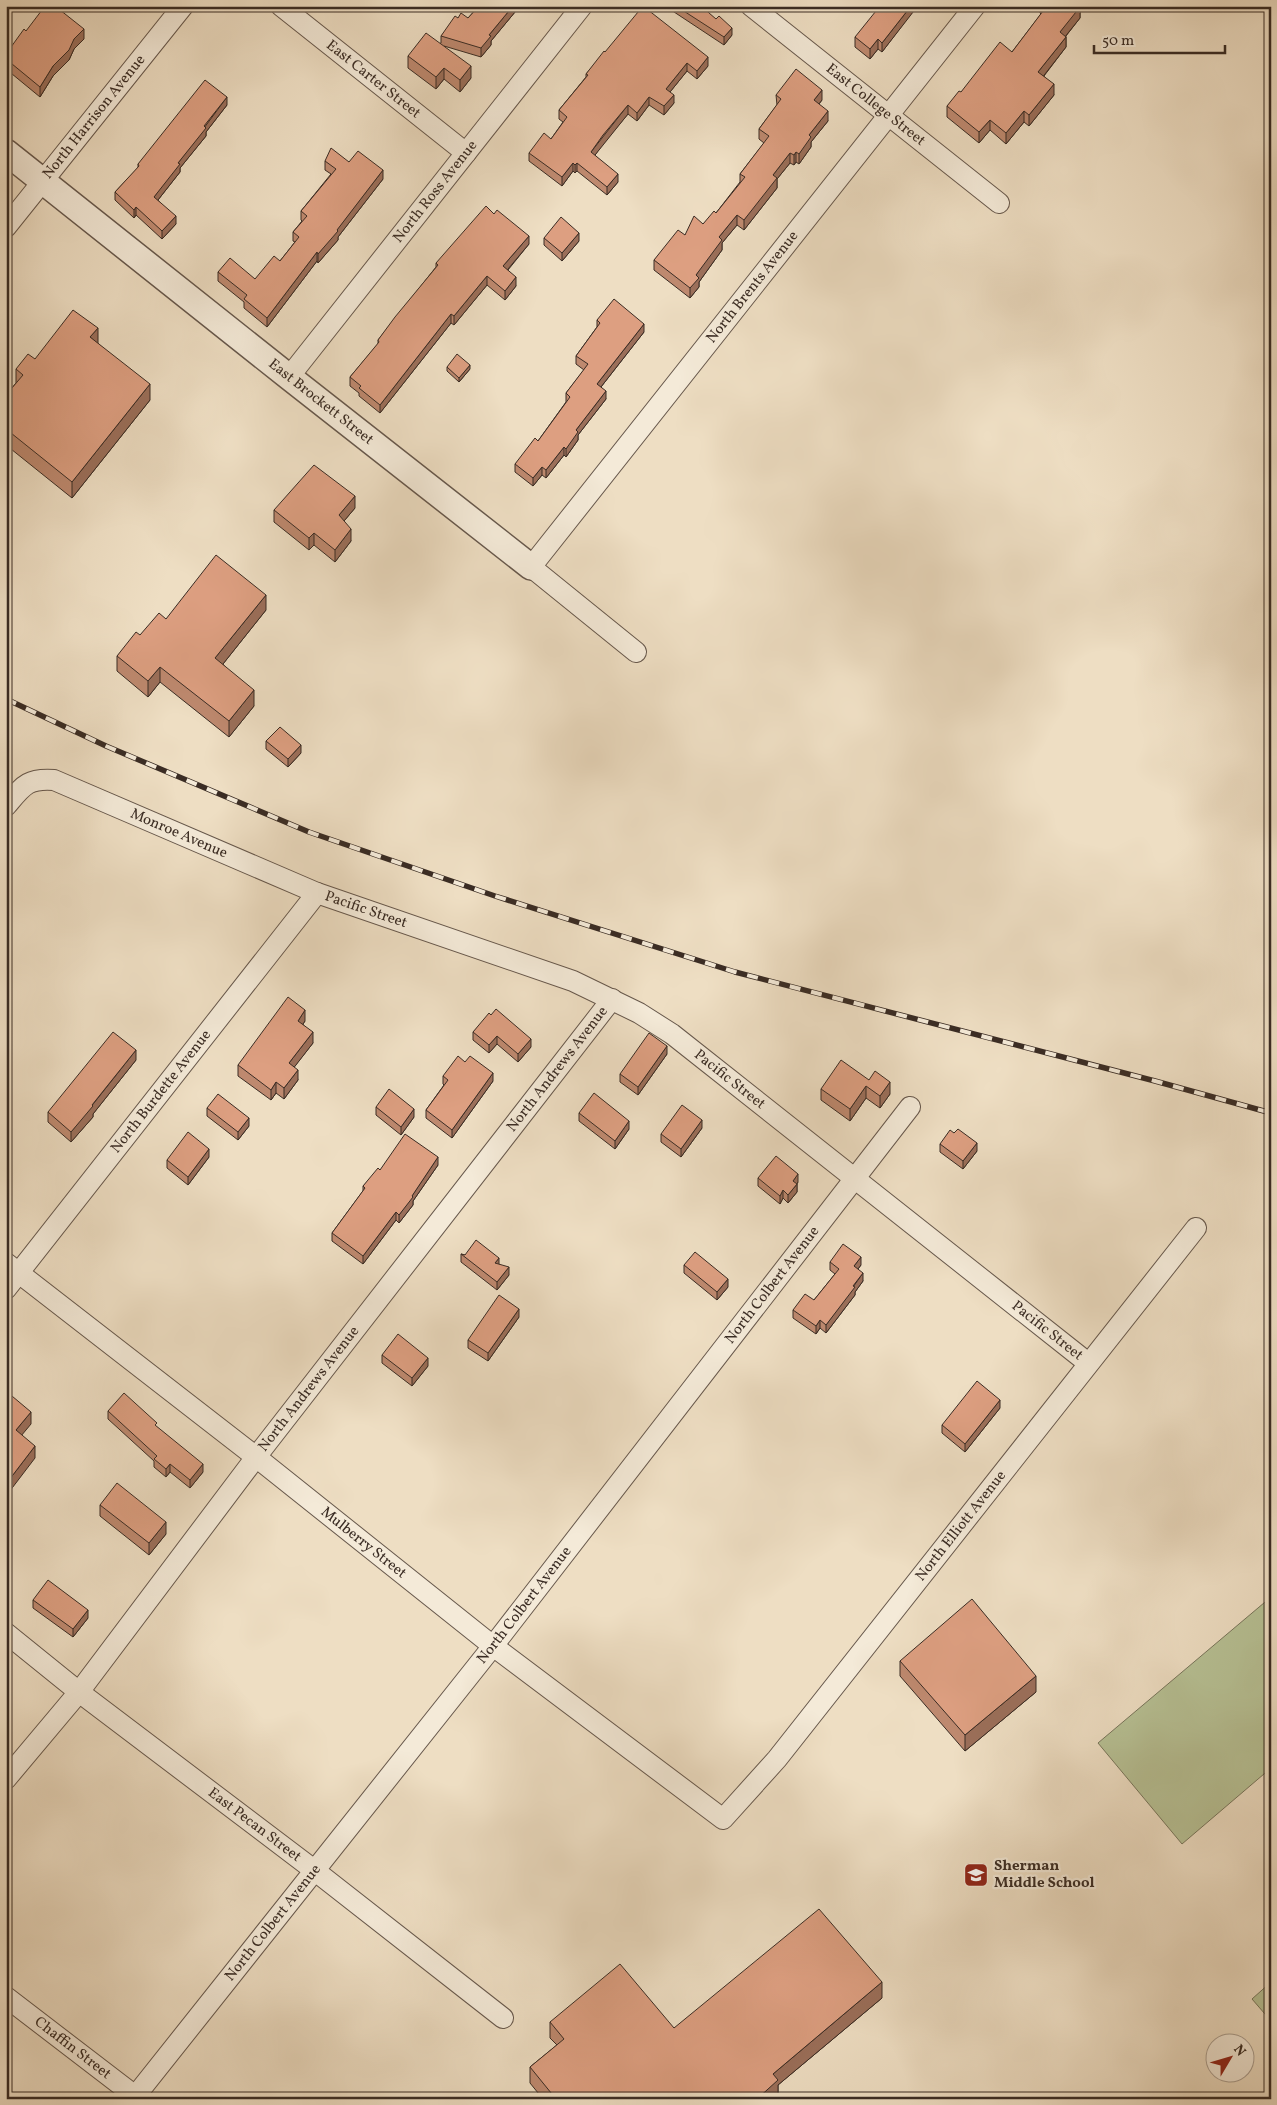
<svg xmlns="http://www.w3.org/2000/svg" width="1277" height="2105" font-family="Vollkorn,serif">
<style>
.green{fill:#b7c195;stroke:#78765c}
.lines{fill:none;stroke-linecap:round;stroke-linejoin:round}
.minor-casing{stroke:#67584c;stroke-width:22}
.tertiary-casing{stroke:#67584c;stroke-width:28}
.minor{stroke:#f4ead8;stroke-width:20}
.tertiary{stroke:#f4ead8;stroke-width:25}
.rail-casing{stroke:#3a2c24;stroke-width:5.5}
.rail{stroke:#f4ead8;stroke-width:4;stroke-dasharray:11;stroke-linecap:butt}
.wall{fill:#be896f;stroke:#3a2c24}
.shaded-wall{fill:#9b6f5a;stroke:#3a2c24}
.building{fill:#dd9f81;stroke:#3a2c24}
.labels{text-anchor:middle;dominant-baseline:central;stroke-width:4.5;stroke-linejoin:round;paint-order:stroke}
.street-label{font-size:15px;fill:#3a2c24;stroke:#f4ead8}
.poi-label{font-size:15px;font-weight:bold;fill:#3a2c24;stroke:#f4ead8;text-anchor:start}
</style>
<rect width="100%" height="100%" fill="#eedec3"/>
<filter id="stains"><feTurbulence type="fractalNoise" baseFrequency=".004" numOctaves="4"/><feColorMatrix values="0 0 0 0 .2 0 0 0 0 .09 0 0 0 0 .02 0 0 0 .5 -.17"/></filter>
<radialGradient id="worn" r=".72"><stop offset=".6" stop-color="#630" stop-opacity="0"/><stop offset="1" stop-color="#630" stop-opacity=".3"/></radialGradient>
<!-- green -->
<path class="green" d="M1271,1597V1768L1182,1844L1098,1743Z
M1271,1982V2021L1252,1999Z"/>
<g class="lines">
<defs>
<g id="minor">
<path id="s1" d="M281,6L466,153"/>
<path id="s2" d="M751,6L999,203"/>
<path id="s3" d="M6,227L183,6"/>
<path id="s4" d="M289,377L582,6"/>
<path id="s5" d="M636,652L531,567L975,6"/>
<path id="s6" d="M6,806C23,786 27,778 54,780L317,893L573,981L639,1013L672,1034L1088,1363"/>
<path id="s7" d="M6,1263L256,1457L493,1646L723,1819L777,1759L1196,1228"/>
<path id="s8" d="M6,1289L317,893"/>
<path id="s9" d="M6,1633L79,1692L314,1870L503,2018"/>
<path id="s10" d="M6,1779L79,1692L256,1457L612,999"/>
<path id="s11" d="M6,1997L139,2099"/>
<path id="s12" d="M133,2099L493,1646L910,1107"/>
</g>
<g id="tertiary">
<path id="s13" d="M6,152L289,377L531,567"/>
</g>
</defs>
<!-- minor casing -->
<use href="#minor" class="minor-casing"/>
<!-- tertiary casing -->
<use href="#tertiary" class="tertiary-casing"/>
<!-- minor -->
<use href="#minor" class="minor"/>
<!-- tertiary -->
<use href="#tertiary" class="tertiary"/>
<defs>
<path id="rail" d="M6,699L106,746L309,832L495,896L735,972L1155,1081L1271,1113"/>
</defs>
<!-- rail casing -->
<use href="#rail" class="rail-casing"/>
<!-- rail -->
<use href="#rail" class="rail"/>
</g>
<!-- wall -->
<path class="wall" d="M479,6H520L491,41V45L481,57L444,46L471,78L460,92L444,79L436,89L408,68V56L441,43V36L458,18H468Z
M665,6H701L732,35L724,45Z
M917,6L882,52L878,49L870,59L855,47V37Z
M1036,6H1085L1080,13V18L1066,36V47L1044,76L1054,95L1029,126L1024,122L1006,144L990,130L979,143L947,117V106L961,92L1012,52L1041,14L1040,13V9Z
M26,31L84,39L74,49L69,60L53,76L40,97L6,69V54Z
M605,52L708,66L697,79L687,71L670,92L674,103L664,115L649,105L637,121L628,114L603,144L595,155L618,182L607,195L577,171L575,173L573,171L562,186L529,161V153L551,139L563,122L559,119V110L586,77V74Z
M776,95L822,100L819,104L828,121L811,142V147L799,164L796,162L794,165L790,163L777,179V188L744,230L737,225L722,243V250L699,282V287L690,298L654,270V260L685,235L703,224L716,213L740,182V174L764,143L759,139V129L777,105Z
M227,105L206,132V136L180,168V172L158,200L176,224L162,239L136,215L134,218L115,200V192L138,168V164Z
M325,161L349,162L383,179L338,237V240L318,263L317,261L267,327L244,308V302L218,281V272L255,279L280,261L295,242L293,241V232L302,221L301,220V211L331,174L325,170Z
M544,238L579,241L562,261L544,245Z
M529,244L508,270L516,286L505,300L487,285L454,325L451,323L380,413L359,396V393L350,386V377L378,344V340L436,267V263Z
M597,320L644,332L601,387L606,399L578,435V440L566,457L564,455L546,478L542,475L533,486L515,472V464L538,441L566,402V393L584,370L576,364V356L597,327Z
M98,343L150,400L72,498L6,445V395L16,383V369L35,359Z
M447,367L470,369L459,382L447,371Z
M355,508L344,521L351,541L335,562L314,545L309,550L274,522V510Z
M266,610L223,664L254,706L229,737L160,682L148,697L117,671V656L140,635L166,619Z
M266,741L301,753L288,767L266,749Z
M491,1015L531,1047L518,1062L497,1044L489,1053L473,1040V1032Z
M305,1021L303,1024L313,1043L294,1067L298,1080L284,1099L276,1093L271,1100L238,1076V1065Z
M667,1054L638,1095L620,1082V1074Z
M136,1060L93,1114V1117L71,1142L48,1122V1112Z
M443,1076L493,1081L452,1138L426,1118V1110L444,1085L443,1084Z
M869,1080L890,1094L880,1108L866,1098L850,1121L821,1100V1089Z
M376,1107L414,1117L401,1135L376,1115Z
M207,1108L249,1126L238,1140L207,1116Z
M579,1113L629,1129L615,1149L579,1121Z
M702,1128L681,1157L661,1142V1134Z
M940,1144L977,1151L963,1169L940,1152Z
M209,1157L188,1185L167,1168V1160Z
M438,1165L413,1201V1205L399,1223L396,1220L363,1264L332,1241V1233L363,1191V1186L380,1170Z
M758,1178L798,1182L797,1184V1192L788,1203L783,1198L780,1204L758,1186Z
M461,1254L499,1264L509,1275L497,1290L461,1262Z
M830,1262L861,1265L858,1269L863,1281L855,1292V1295L826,1333L820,1328L816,1334L793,1318V1310L814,1300L835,1274L830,1270Z
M684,1265L728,1287L717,1300L684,1273Z
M519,1317L488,1361L468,1348V1340Z
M382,1355L428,1366L412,1386L382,1363Z
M1000,1408L965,1452L942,1433V1425Z
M108,1411L157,1427L203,1472L190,1488L170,1472L166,1477L154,1467V1461L108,1419Z
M100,1505L166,1534L149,1555L100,1516Z
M33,1600L88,1618L73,1637L33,1608Z
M900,1661L1036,1692L965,1751L900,1676Z
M882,1998L778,2085V2096L775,2099H543L530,2083V2067L557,2045L550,2038V2022L674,2028Z"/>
<!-- shaded-wall -->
<path class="shaded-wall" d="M513,6H520L491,41V45L481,57V48L489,35Z
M911,6H917V7L882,52V43Z
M1077,6H1085L1080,13V18L1060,43V32Z
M732,28V35L724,45V37Z
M84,29V39L74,49L69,60L53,76L40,97V87L53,66L74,39Z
M1066,37V47L1038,83V72Z
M878,39V49L870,59V49Z
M708,57V66L697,79V71Z
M687,63V71L666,97V89Z
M471,66V78L460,92V80Z
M444,68V79L436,89V77Z
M1054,84V95L1029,126V115Z
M822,90V100L814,110V100Z
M674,95V103L664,115V106Z
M227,97V105L206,132V136L180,168V172L154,205V197L178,163Z
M649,97V105L637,121V113Z
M628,105V114L591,160V152Z
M828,111V121L811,142V147L799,164V154L809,135Z
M1024,111V122L1006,144V133Z
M990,120V130L979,143V132Z
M796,152V162L794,165V155Z
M790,153V163L777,179V188L744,230V220L773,175Z
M573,163V171L562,186V177Z
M577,163V171L575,173V165Z
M383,170V179L338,237V240L318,263V254Z
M618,174V182L607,195V187Z
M136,207V215L134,218V210Z
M737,215V225L722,243V250L699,282V287L690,298V288L696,275L719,237Z
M176,216V224L162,239V231Z
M579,233V241L562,261V253Z
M529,236V244L503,275V266Z
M317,252V261L267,327V318Z
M487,276V285L454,325V316Z
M516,277V286L505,300V291Z
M451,314V323L380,413V405Z
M644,324V332L597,392V384Z
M98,328V344L90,337Z
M470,365V369L459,382V378Z
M150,384V400L72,498V482Z
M606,391V399L578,435V440L566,457V449L576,430Z
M564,447V455L546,478V470Z
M542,467V475L533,486V478Z
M355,496V508L339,527V515Z
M351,529V541L335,562V550Z
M314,533V545L309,550V538Z
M266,595V610L215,674V658Z
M160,667V682L148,697V681Z
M254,690V706L229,737V721Z
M301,745V753L288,767V759Z
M305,1010V1021L298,1031V1021Z
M313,1032V1043L289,1074V1063Z
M497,1036V1044L489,1053V1045Z
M531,1039V1047L518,1062V1054Z
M667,1046V1054L638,1095V1087Z
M136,1050V1060L93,1114V1117L71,1142V1132Z
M298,1070V1080L284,1099V1088Z
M493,1073V1081L452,1138V1130Z
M276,1082V1093L271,1100V1090Z
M890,1082V1094L880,1108V1096Z
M866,1086V1098L850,1121V1109Z
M414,1109V1117L401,1135V1127Z
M249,1118V1126L238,1140V1132Z
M702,1120V1128L681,1157V1149Z
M629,1121V1129L615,1149V1141Z
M977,1143V1151L963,1169V1161Z
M209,1149V1157L188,1185V1177Z
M438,1157V1165L413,1201V1205L399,1223V1215Z
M798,1174V1182L793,1189V1181Z
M797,1184V1192L788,1203V1195Z
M783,1190V1198L780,1204V1196Z
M396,1212V1220L363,1264V1256Z
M861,1257V1265L854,1274V1266Z
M499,1258V1266L495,1263Z
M509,1267V1275L497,1290V1282Z
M863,1273V1281L855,1292V1295L826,1333V1325Z
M728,1279V1287L717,1300V1292Z
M519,1309V1317L488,1361V1353Z
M820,1320V1328L816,1334V1326Z
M428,1358V1366L412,1386V1378Z
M1000,1400V1408L965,1452V1444Z
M31,1412V1424L16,1442V1430Z
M35,1446V1458L6,1496V1484Z
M170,1464V1472L166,1477V1469Z
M203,1464V1472L190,1488V1480Z
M166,1522V1534L149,1555V1543Z
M88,1610V1618L73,1637V1629Z
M1036,1676V1692L965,1751V1735Z
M882,1982V1998L778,2085V2096L775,2099H757L773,2074Z"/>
<!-- building -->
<path class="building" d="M45,6H55L84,29L74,39L69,50L53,66L40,87L6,59V54L24,29L26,31Z
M479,6H513L489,35L491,36L481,48L441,36L455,16L458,18L461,13L468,18Z
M643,6L708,57L697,71L687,63L666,89L674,95L664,106L649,97L637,113L628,105L603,135L591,152L618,174L607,187L577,163L575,165L573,163L562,177L529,153L544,133L551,139L567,117L559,110L588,75L586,74L604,51L605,52Z
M676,6H701L716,19L719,16L732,28L724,37Z
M880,6H911L882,43L878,39L870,49L855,37Z
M1045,6H1078L1080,7L1060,32L1066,37L1038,72L1054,84L1029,115L1024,111L1006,133L990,120L979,132L947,106L959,91L961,92L1000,42L1012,52L1046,7Z
M426,33L471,66L460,80L444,68L436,77L408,56Z
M796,69L822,90L814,100L828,111L809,135L811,137L799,154L796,152L794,155L790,153L773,175L777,178L744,220L737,215L719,237L722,240L696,275L699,278L690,288L654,260L678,230L685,235L694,216L703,224L714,211L716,213L745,177L740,174L769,136L759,129L781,99L776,95Z
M205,80L227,97L204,126L206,128L178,163L180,164L154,197L176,216L162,231L136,207L134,210L115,192L139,166L138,164Z
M331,148L349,162L358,151L383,170L337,230L338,231L318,254L317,252L267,318L244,299L247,295L218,272L230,258L255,279L274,256L280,261L299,237L293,232L307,216L301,211L336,169L325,161Z
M486,206L494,214L497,210L529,236L503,266L516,277L505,291L487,276L454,316L451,314L380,405L359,388L361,386L350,377L379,342L378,340L395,317L438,265L436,263Z
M561,217L579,233L562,253L544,238Z
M614,299L644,324L597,384L606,391L576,430L578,432L566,449L564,447L546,470L542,467L533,478L515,464L535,438L538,441L570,397L566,393L588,364L576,356L600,323L597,320Z
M73,310L98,328L90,337L150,384L72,482L6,429V395L23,375L16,369L28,354L35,359Z
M457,354L470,365L459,378L447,367Z
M314,465L355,496L339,515L351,529L335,550L314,533L309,538L274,510Z
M216,555L266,595L215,658L254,690L229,721L160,667L148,681L117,656L136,632L140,635L159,613L166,619Z
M280,727L301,745L288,759L266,741Z
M288,997L305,1010L298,1021L313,1032L289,1063L298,1070L284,1088L276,1082L271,1090L238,1065Z
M496,1009L531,1039L518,1054L497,1036L489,1045L473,1032L489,1013L491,1015Z
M113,1032L136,1050L92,1105L93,1106L71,1132L48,1112Z
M649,1033L667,1046L638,1087L620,1074Z
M458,1056L465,1062L470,1056L493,1073L452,1130L426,1110L448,1080L443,1076Z
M841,1060L869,1080L875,1071L890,1082L880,1096L866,1086L850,1109L821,1089Z
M389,1089L414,1109L401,1127L376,1107Z
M594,1093L629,1121L615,1141L579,1113Z
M218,1094L249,1118L238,1132L207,1108Z
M682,1105L702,1120L681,1149L661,1134Z
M958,1129L977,1143L963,1161L940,1144L950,1130L954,1133Z
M188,1132L209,1149L188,1177L167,1160Z
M405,1134L438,1157L412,1196L413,1197L399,1215L396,1212L363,1256L332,1233L365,1188L363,1186L378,1168L380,1170Z
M776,1156L798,1174L793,1181L797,1184L788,1195L783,1190L780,1196L758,1178Z
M476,1240L499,1258L495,1263L509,1267L497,1282L461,1254L465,1255Z
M843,1244L861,1257L854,1266L863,1273L853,1286L855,1287L826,1325L820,1320L816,1326L793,1310L805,1294L814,1300L839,1269L830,1262Z
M695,1252L728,1279L717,1292L684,1265Z
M499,1295L519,1309L488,1353L468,1340Z
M398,1334L428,1358L412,1378L382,1355Z
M977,1381L1000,1400L965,1444L942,1425Z
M6,1391L31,1412L16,1430L35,1446L6,1484Z
M124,1393L157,1423L155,1425L203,1464L190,1480L170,1464L166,1469L154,1459L157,1456L108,1411Z
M117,1483L166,1522L149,1543L100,1505Z
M48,1580L88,1610L73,1629L33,1600Z
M972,1599L1036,1676L965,1735L900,1661Z
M819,1909L882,1982L773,2074L778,2080L757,2099H556L530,2067L564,2039L550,2022L620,1964L674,2028Z"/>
<!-- icons -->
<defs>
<symbol id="school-square" viewBox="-11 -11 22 22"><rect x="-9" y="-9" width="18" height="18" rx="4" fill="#8f2418" stroke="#f4ead8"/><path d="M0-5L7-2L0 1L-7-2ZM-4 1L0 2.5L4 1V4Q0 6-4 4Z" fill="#fff"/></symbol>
</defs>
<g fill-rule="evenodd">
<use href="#school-square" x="962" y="1861" width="28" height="28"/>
</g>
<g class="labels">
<!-- street labels -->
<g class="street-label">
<text stroke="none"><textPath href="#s1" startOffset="118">East Carter Street</textPath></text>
<text stroke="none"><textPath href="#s2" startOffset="159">East College Street</textPath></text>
<text stroke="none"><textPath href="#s3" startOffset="141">North Harrison Avenue</textPath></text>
<text stroke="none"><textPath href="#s4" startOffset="236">North Ross Avenue</textPath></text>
<text stroke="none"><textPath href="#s5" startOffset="492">North Brents Avenue</textPath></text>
<text stroke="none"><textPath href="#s13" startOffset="402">East Brockett Street</textPath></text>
<text stroke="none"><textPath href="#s6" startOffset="194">Monroe Avenue</textPath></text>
<text stroke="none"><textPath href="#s6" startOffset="396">Pacific Street</textPath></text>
<text stroke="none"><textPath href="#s10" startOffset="899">North Andrews Avenue</textPath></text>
<text stroke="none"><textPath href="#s6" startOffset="801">Pacific Street</textPath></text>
<text stroke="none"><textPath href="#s8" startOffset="251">North Burdette Avenue</textPath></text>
<text stroke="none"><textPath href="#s12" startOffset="1035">North Colbert Avenue</textPath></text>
<text stroke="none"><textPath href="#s6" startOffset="1206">Pacific Street</textPath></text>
<text stroke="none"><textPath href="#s10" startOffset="494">North Andrews Avenue</textPath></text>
<text stroke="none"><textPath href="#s7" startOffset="1285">North Elliott Avenue</textPath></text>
<text stroke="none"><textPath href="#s7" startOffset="454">Mulberry Street</textPath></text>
<text stroke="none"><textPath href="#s12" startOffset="630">North Colbert Avenue</textPath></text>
<text stroke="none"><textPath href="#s9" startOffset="314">East Pecan Street</textPath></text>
<text stroke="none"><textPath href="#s12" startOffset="225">North Colbert Avenue</textPath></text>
<text stroke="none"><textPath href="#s11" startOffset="84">Chaffin Street</textPath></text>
</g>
<!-- poi labels -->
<g class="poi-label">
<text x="994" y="1866">Sherman<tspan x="994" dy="17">Middle School</tspan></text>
</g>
</g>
<!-- margin -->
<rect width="1277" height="2105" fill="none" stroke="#eedec3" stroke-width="25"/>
<rect x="8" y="8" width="1262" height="2090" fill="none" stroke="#3a2c24" stroke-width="2.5"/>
<rect x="12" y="12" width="1252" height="2080" fill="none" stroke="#3a2c24"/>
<!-- north arrow -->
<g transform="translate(1230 2058) rotate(52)"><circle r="24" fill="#f4ead8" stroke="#aa9e90"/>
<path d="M0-4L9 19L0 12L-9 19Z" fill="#8f2418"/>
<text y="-8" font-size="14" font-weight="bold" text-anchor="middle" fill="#3a2c24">N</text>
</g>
<!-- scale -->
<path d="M1094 45v8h131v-8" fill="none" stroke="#3a2c24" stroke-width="2.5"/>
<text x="1102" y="45" font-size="15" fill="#3a2c24" stroke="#f4ead8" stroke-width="4" paint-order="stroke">50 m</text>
<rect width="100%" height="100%" filter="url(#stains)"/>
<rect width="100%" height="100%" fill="url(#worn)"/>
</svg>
